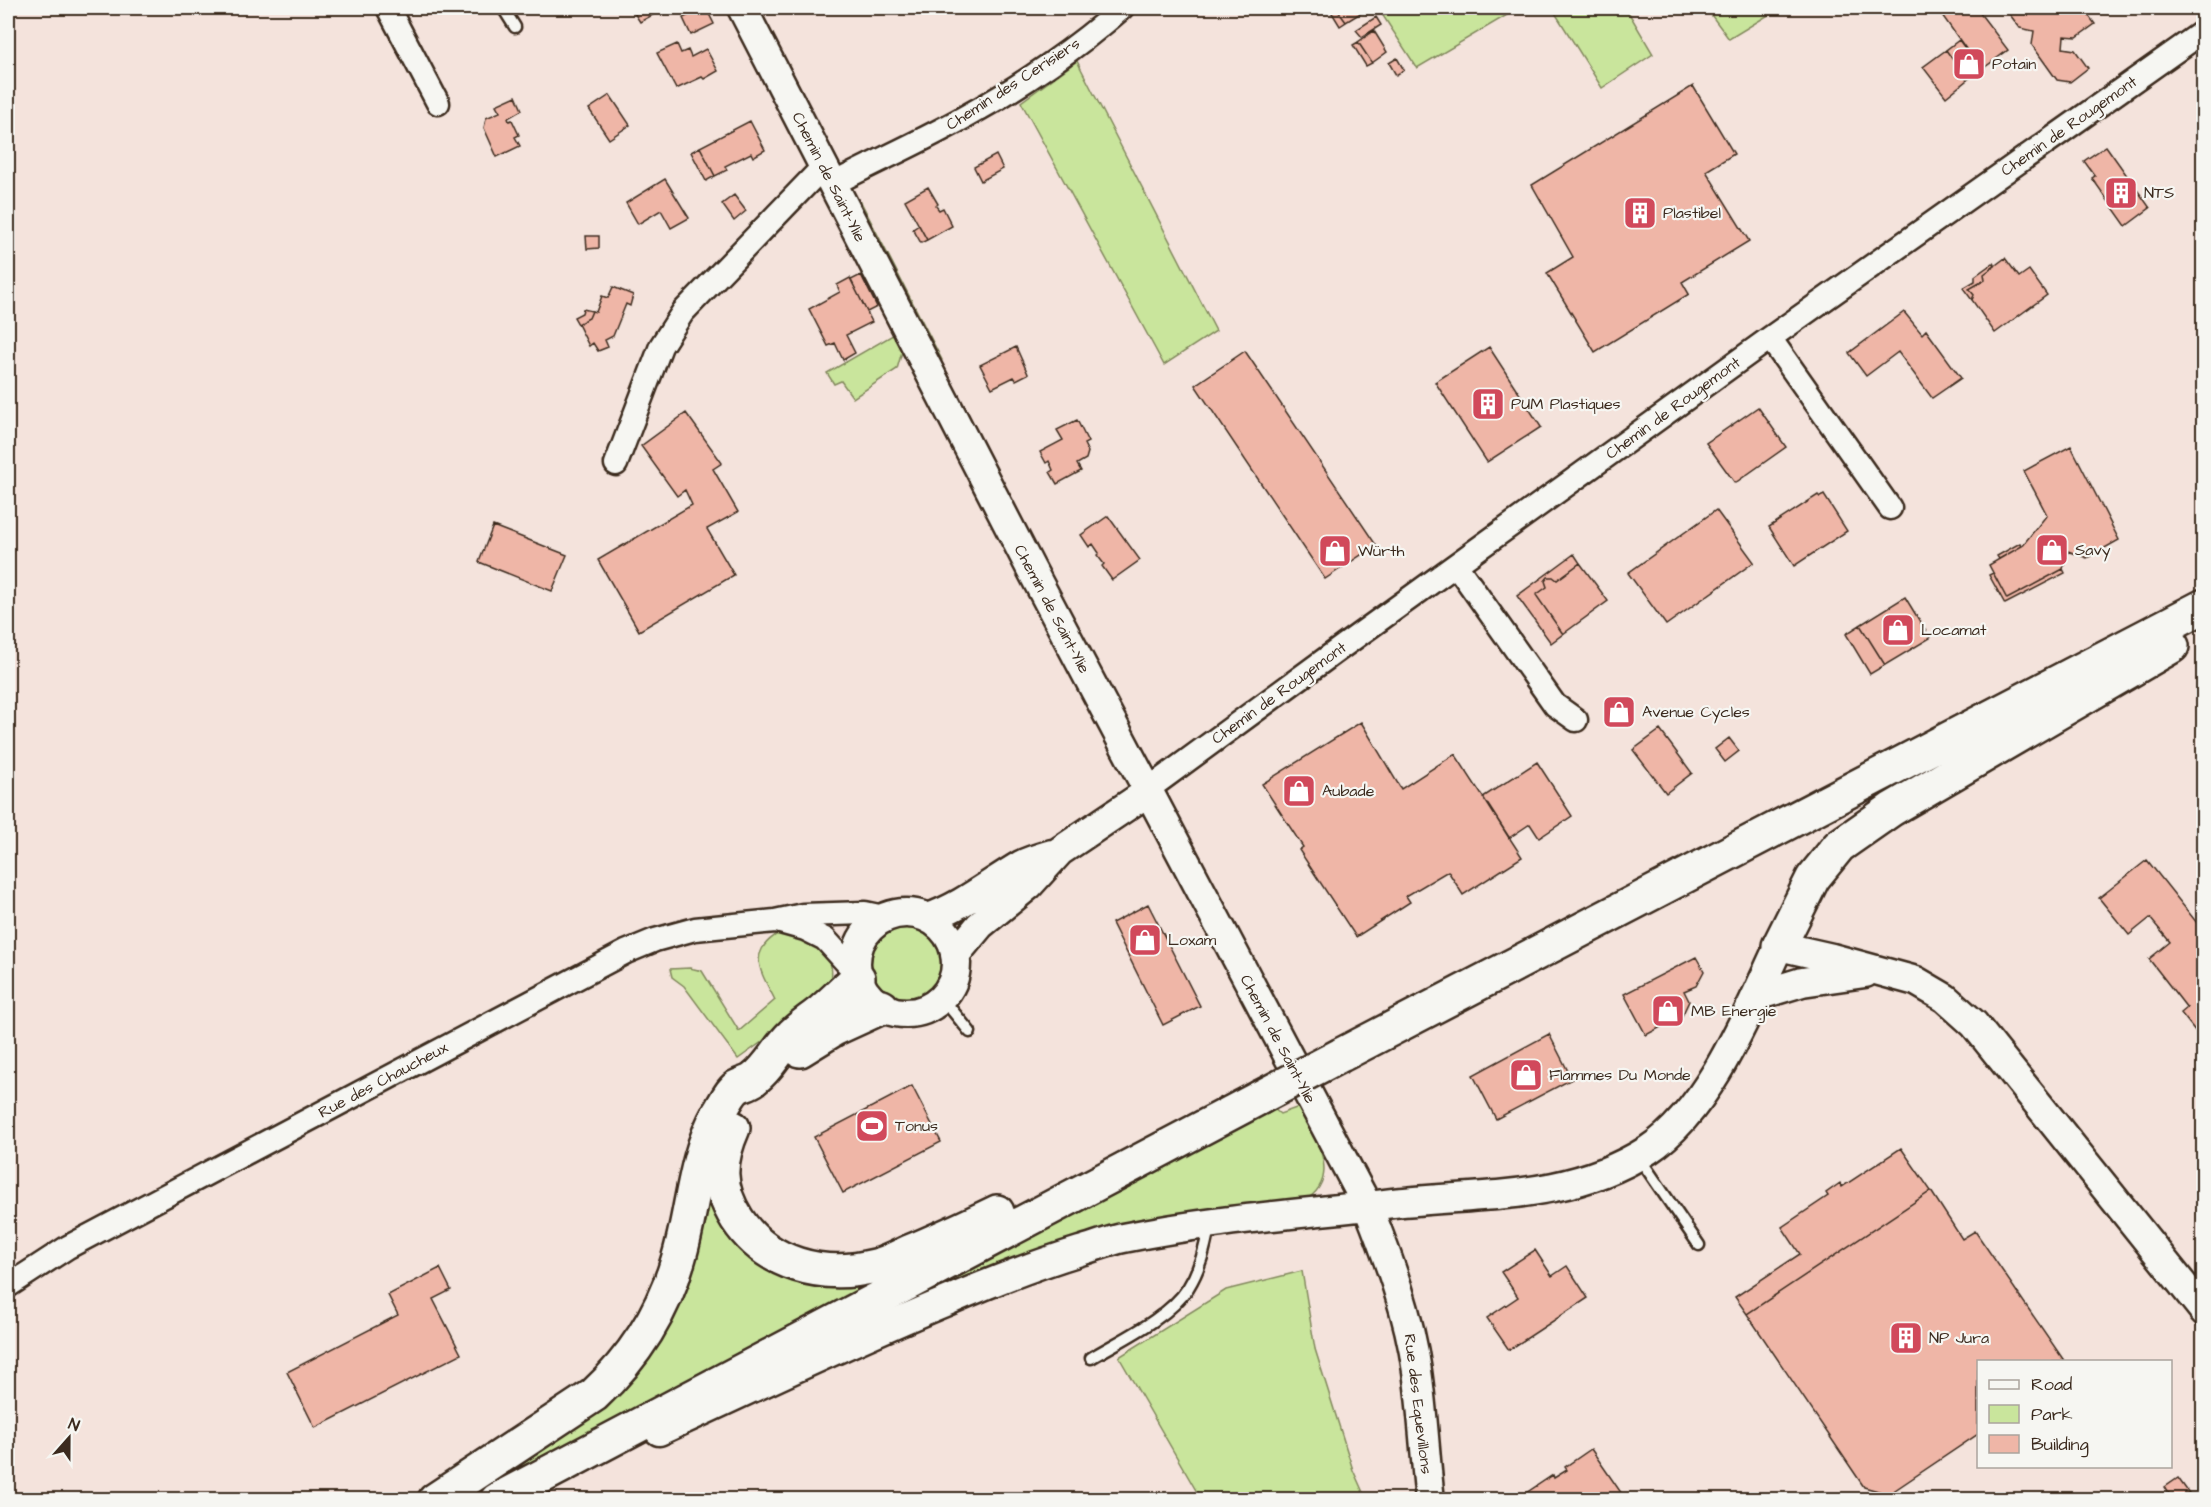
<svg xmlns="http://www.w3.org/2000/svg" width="2211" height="1507" font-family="'Architects Daughter',sans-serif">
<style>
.green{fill:#c9e59c;stroke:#82885d;stroke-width:1.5}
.building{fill:#efb6a7;stroke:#3b2a1e;stroke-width:1.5}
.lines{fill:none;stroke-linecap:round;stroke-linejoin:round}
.service-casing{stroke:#3b2a1e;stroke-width:15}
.minor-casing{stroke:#3b2a1e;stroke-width:27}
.tertiary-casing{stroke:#3b2a1e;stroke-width:33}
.primary-casing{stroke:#3b2a1e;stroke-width:38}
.service{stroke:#f6f6f2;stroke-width:10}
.minor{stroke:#f6f6f2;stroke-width:22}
.tertiary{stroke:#f6f6f2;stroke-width:28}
.primary{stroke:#f6f6f2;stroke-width:33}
.primary-bridge-casing{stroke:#3b2a1e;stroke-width:38;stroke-linecap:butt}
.primary-bridge{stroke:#f6f6f2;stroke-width:33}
.labels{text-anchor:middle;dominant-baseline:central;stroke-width:4.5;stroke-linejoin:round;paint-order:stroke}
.poi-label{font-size:16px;fill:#3b2a1e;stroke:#f6f6f2;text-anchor:start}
.street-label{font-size:16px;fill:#3b2a1e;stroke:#f6f6f2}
</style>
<rect width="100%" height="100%" fill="#f4e3dc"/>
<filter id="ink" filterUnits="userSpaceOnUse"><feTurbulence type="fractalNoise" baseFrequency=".0167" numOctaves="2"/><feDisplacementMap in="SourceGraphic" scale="12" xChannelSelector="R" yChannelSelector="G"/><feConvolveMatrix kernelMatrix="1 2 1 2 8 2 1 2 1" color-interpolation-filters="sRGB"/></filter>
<g filter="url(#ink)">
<!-- green -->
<path class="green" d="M1378,8H1519L1417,68Z
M1552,8H1626L1653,54L1602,88Z
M1706,8H1780L1729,39Z
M1077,61L1216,331L1164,365L1021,102Z
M861,202L942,360L940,361L860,203Z
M836,216L903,348L897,369L853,398L841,381L834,384L827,373L893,335Z
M868 962a38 38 0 1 1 76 0a38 38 0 1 1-76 0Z
M779,933C807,940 837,945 831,983L777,1031L738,1059L684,986L672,977L670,969L690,968L702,971L739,1031L775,1000C761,972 746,953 779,933Z
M1299,1107C1314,1136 1344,1178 1304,1201L940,1290L936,1286L1273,1108L1280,1114Z
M707,1190L727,1220L879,1280L461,1499L587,1410Z
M1302,1271L1315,1349L1353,1470L1366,1499H1201L1119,1357L1226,1290Z"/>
<!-- building -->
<path class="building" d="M631,8H665L640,22Z
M704,8H706L714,24L691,35L683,18Z
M1329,8H1336L1346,22L1340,26Z
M1336,8H1362L1364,11L1346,22Z
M1937,8H1976L2008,50L1981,70Z
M2012,8H2083L2095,24L2077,37L2064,36L2063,48L2075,50L2088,68L2070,82L2057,80L2032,45L2034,31L2020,28L2007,11Z
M1376,17L1381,25L1362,37L1356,30Z
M1374,31L1387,52L1372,63L1358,42Z
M1959,40L1981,70L1967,80L1946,50Z
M1358,42L1372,63L1366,66L1353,45Z
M677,44L681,53L688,50L691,57L706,49L718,71L704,79L702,77L676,89L657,53Z
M1946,50L1967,80L1946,97L1923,67Z
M1397,58L1404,70L1396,75L1389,63Z
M1693,86L1734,154L1706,171L1749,241L1682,282L1689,294L1595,352L1547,273L1573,257L1532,185Z
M610,95L630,125L609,139L589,109Z
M516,96L522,110L508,118L509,121L512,120L519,135L515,137L520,146L497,157L484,128L486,118L500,112L496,105Z
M750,121L765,150L753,157L751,153L725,166L727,170L715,176L700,147Z
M2106,146L2150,208L2126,226L2092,178L2095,176L2084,161Z
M700,147L715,176L706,181L691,152Z
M996,155L1003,169L981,181L974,167Z
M665,179L689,218L671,228L661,210L638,224L626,203Z
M928,187L938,204L936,206L939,210L943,208L952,226L927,240L905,200Z
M734,195L746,211L734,221L722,204Z
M919,225L927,240L921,243L913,229Z
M586,236H599V248L587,249Z
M2005,258L2019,277L2029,270L2047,295L1995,333L1972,300L1974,295L1969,289L1985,280L1984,274Z
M1993,263L1995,266L1984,274L1985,280L1969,289L1974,295L1972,300L1963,288L1975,281V276Z
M861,275L877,307L867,312L851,280Z
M850,278L872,322L846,335L855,353L843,360L835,343L828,346L809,309L840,292L837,285Z
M613,287L633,295L630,306L626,304L613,336L605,340L608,347L598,351L593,343L589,346L578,324L589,318L592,311L596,312L602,296L608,298Z
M583,309L592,311L589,318L578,324L574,317L582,313Z
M1904,312L1922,334L1926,330L1961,378L1932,398L1898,352L1866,376L1849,353Z
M1016,347L1028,374L1016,380L1014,377L992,388L980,365Z
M1489,347L1541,427L1487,462L1435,382Z
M1245,351L1376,545L1325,579L1195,385Z
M1758,407L1786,447L1735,483L1706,443Z
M686,413L722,463L713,469L738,512L707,529L734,575L639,631L598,560L692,505L685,490L677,496L641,446Z
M1077,420L1088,442L1084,444L1088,452L1086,459L1077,464L1081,471L1057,484L1050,472L1053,470L1049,461L1046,463L1040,452L1063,440L1057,430Z
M2071,446L2119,540L2087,558L2068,551L2063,569L2007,599L1989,565L2022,546L2047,515L2024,471Z
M1818,495L1820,497L1824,495L1847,531L1794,566L1769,527Z
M1716,510L1754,562L1666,625L1628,573Z
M1108,516L1140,560L1112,580L1102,566L1104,564L1097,555L1099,553L1093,544L1089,547L1081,535Z
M493,526L567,555L552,591L479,562Z
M2020,543L2022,546L1999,559L1997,556Z
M1574,554L1580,563L1557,580L1553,577H1548L1545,581L1547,587L1536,595L1563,634L1551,643L1517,596Z
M1580,563L1608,601L1563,634L1536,595L1547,587L1545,581L1548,577H1553L1557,580Z
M2063,569L2065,573L2005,604L1989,575L1993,573L2007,599Z
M1905,597L1930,638L1885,665L1860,625Z
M1860,625L1885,665L1870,674L1846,634Z
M1361,722L1401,789L1455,754L1522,857L1463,895L1448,871L1406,896L1410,902L1356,937L1299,850L1303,847L1262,784Z
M1660,730L1692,773L1666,793L1633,750Z
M1729,738L1739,751L1725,762L1715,749Z
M1537,762L1572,816L1539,838L1530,824L1509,838L1483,797Z
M2147,860L2197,923L2204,917V1042L2181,1013L2187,1008L2149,959L2170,942L2150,918L2129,935L2099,898Z
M1148,904L1200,1006L1163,1025L1112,923Z
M1696,957L1704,971L1696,986L1684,991L1689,1001L1682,1016L1646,1035L1624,994Z
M1549,1034L1572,1079L1496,1119L1473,1075Z
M912,1086L941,1142L843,1193L814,1137Z
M1901,1148L1931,1191L1747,1314L1735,1297L1800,1254L1782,1227L1828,1196L1826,1193L1840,1183L1842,1187Z
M1931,1191L1962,1239L1975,1231L2065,1362H1978V1434L1889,1494L1864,1487L1747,1314Z
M1535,1250L1552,1276L1567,1266L1588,1298L1509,1350L1487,1318L1518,1297L1501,1272Z
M440,1268L451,1290L433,1299L461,1354L315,1428L287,1372L398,1315L388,1295Z
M1591,1449L1622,1494L1613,1500H1530L1526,1493L1553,1475L1554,1478L1567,1470L1565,1467Z
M2178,1478L2194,1500H2167L2171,1497L2165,1487Z"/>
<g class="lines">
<defs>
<path id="service" d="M503,8L515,27
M942,998L970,1032
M1638,1156L1699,1245
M1091,1358C1121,1340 1169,1318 1188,1288C1200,1269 1205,1248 1209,1227"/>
<path id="minor" d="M388,8L438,103
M833,184C879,160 927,139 972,113C1023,85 1079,46 1122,8
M1770,338L1890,508
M616,464L661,346L683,312L824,166
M1456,565L1555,705L1576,720
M1147,790L1342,647L1770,338L2204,31
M780,922L805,929L825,939L856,973
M8,1286L68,1247L626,952L655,940L695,929L775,921L803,915L865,913L884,917"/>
<path id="tertiary" d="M742,8L1030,567L1368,1207C1389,1260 1409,1314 1417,1371C1423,1413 1425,1457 1430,1500
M856 963a50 50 0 1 1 100 0a50 50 0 1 1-100 0Z
M928,918C963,906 990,883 1021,865C1031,860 1042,857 1052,854
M955,955L980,925L1029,885L1060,851L1139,798L1147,790
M1756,996L1802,982L1865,973
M659,1431C755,1387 850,1341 947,1301C991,1282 1034,1265 1080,1251C1094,1247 1109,1241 1123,1238C1210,1220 1298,1214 1385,1204C1476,1193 1567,1202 1648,1150C1710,1109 1748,1012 1779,946L1832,958L1916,981L1945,998L1974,1024L2204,1311"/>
<path id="primary" d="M1779,946L1813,878L1839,846L1892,809L2172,646
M800,1050L834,1029L882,1007
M1341,1055L2204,606
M733,1128C718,1162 717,1187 737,1219C767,1265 823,1279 875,1266C886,1264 898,1257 909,1252C938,1240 968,1226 997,1212
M435,1500L594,1395C635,1357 664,1311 679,1257C693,1209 694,1157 719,1113C724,1105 730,1092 737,1087C742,1084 749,1083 754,1079C770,1067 778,1048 792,1035C802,1025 814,1018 824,1009C836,999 846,988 858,978
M497,1500L1259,1098"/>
</defs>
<!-- service casing -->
<use href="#service" class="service-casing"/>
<!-- minor casing -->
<use href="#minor" class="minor-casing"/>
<!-- tertiary casing -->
<use href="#tertiary" class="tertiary-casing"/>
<!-- primary casing -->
<use href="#primary" class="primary-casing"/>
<!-- service -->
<use href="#service" class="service"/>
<!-- minor -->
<use href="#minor" class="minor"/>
<!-- tertiary -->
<use href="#tertiary" class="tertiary"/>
<!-- primary -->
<use href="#primary" class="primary"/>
<defs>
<path id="primary-bridge" d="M1259,1098L1341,1055"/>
</defs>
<!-- primary-bridge casing -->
<use href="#primary-bridge" class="primary-bridge-casing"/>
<!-- primary-bridge -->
<use href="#primary-bridge" class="primary-bridge"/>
</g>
</g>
<!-- icons -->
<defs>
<symbol id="shop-square" viewBox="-11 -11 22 22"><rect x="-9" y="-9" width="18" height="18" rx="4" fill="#d1495b" stroke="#f6f6f2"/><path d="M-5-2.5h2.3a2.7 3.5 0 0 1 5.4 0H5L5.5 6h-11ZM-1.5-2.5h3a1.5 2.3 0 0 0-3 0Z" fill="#fff"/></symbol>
<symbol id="building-square" viewBox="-11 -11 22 22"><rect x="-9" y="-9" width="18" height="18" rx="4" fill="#d1495b" stroke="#f6f6f2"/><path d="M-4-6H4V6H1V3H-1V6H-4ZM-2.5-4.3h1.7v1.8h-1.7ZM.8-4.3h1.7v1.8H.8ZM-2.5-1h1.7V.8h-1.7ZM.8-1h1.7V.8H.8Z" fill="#fff"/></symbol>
<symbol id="stadium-square" viewBox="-11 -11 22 22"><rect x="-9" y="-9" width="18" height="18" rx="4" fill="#d1495b" stroke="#f6f6f2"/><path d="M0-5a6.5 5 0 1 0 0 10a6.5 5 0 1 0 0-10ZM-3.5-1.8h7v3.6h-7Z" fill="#fff"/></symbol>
</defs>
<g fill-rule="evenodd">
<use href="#shop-square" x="1950" y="45" width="38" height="38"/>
<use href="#building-square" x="2102" y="174" width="38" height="38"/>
<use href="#building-square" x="1621" y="194" width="38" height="38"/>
<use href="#building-square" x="1469" y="385" width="38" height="38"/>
<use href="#shop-square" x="2033" y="531" width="38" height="38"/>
<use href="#shop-square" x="1316" y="532" width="38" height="38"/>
<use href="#shop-square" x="1879" y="611" width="38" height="38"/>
<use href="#shop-square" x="1600" y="693" width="38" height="38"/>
<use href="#shop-square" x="1280" y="772" width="38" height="38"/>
<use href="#shop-square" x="1126" y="921" width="38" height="38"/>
<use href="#shop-square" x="1649" y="992" width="38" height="38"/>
<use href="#shop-square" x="1507" y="1056" width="38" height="38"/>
<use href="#stadium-square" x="853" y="1107" width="38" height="38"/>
<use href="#building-square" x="1887" y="1319" width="38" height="38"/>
</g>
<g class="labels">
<!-- poi labels -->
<g class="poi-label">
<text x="1992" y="64">Potain</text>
<text x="2144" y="193">NTS</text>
<text x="1663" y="213">Plastibel</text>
<text x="1511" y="404">PUM Plastiques</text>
<text x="2075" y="550">Savy</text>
<text x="1358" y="551">Würth</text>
<text x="1921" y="630">Locamat</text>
<text x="1642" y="712">Avenue Cycles</text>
<text x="1322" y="791">Aubade</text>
<text x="1168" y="940">Loxam</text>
<text x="1691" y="1011">MB Energie</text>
<text x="1549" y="1075">Flammes Du Monde</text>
<text x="895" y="1126">Tonus</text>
<text x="1929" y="1338">NP Jura</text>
</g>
<!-- street labels -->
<g class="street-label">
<text transform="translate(1013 84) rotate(-33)">Chemin des Cerisiers</text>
<text transform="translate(2069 126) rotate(-35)">Chemin de Rougemont</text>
<text transform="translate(829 177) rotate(63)">Chemin de Saint-Ylie</text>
<text transform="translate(1673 408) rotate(-36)">Chemin de Rougemont</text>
<text transform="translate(1052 609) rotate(62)">Chemin de Saint-Ylie</text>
<text transform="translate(1279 693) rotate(-36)">Chemin de Rougemont</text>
<text transform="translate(1278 1039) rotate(62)">Chemin de Saint-Ylie</text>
<text transform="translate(383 1080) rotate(-28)">Rue des Chaucheux</text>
<text transform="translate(1418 1404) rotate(83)">Rue des Equevillons</text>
</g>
</g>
<!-- margin -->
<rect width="2211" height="1507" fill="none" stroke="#f6f6f2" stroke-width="30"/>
<rect x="15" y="15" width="2181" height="1477" fill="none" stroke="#3b2a1e" stroke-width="2" filter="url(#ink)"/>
<!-- legend -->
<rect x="1977" y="1360" width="195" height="108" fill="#f6f6f2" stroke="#aba49d" stroke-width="1.5"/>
<rect x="1989" y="1380" width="30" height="9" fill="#f6f6f2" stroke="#aba49d" stroke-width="1.5"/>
<text x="2031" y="1390" font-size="18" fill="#3b2a1e">Road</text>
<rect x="1989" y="1405" width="30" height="18" fill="#c9e59c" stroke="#aba49d" stroke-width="1.5"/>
<text x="2031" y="1420" font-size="18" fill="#3b2a1e">Park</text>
<rect x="1989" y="1435" width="30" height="18" fill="#efb6a7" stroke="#aba49d" stroke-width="1.5"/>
<text x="2031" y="1450" font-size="18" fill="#3b2a1e">Building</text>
<!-- north arrow -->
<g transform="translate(69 1438) rotate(21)" stroke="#f6f6f2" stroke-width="4.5" paint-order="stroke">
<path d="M0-4.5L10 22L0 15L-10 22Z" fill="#3b2a1e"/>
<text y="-9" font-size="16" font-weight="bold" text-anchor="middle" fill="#3b2a1e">N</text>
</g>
</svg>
